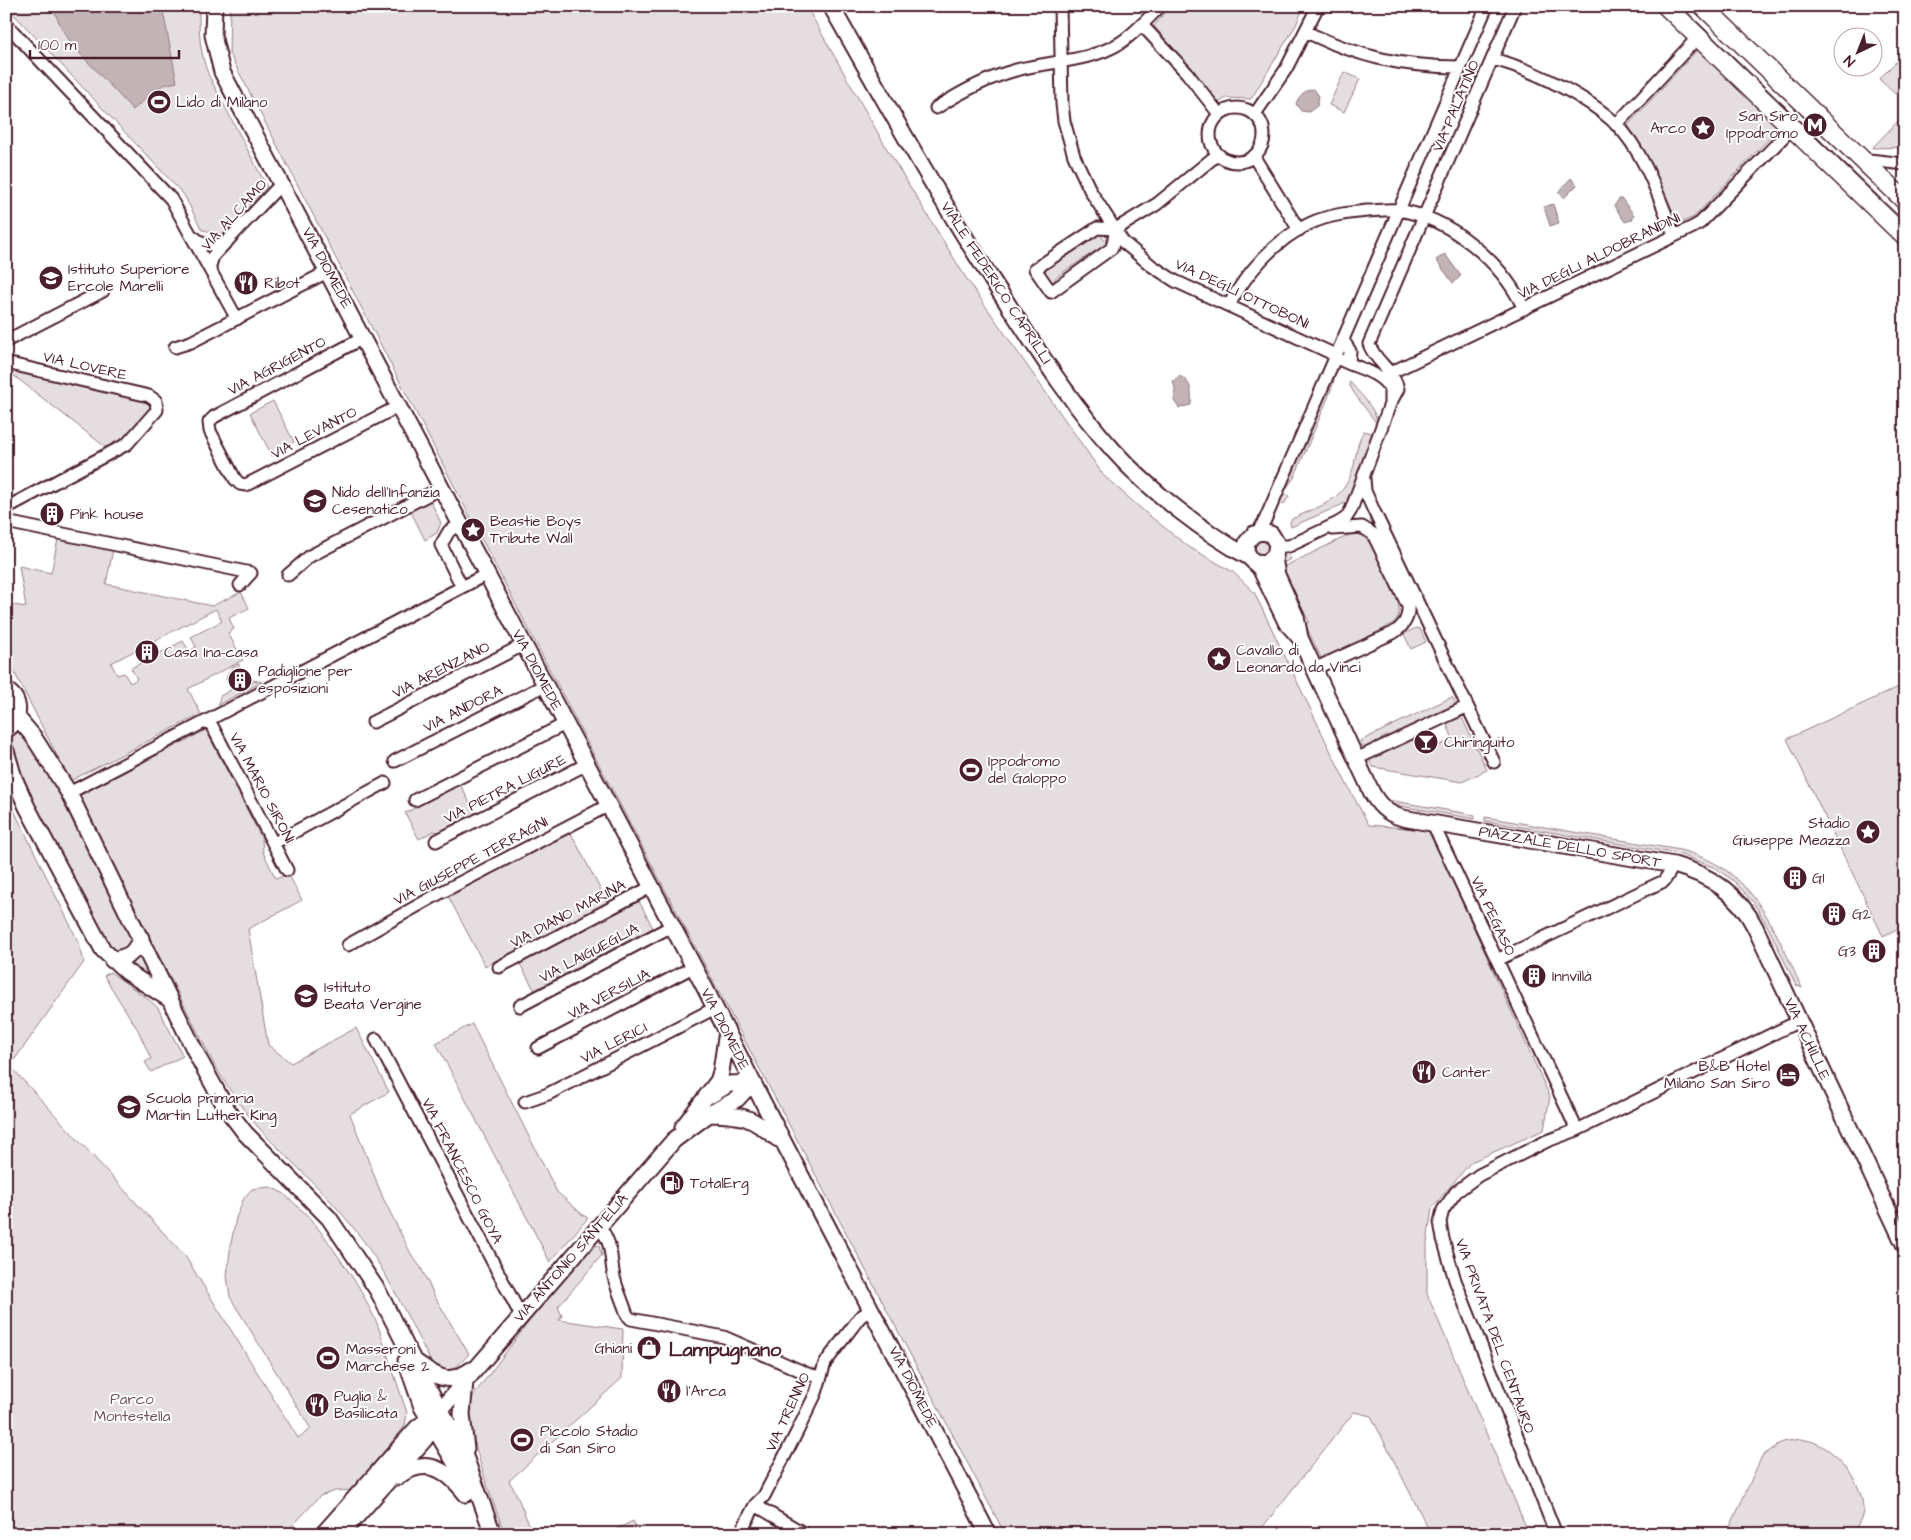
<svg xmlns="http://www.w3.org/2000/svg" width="1911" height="1540" font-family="'Architects Daughter',sans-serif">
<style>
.green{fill:#e5dee0;stroke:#987e86;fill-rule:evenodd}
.water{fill:#c1b3b6;stroke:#91787e}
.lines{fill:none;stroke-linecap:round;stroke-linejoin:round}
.street-casing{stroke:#4a1f2b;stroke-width:15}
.secondary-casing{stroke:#4a1f2b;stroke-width:19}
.primary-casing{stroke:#4a1f2b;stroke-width:21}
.street{stroke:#fff;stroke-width:11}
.secondary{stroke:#fff;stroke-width:15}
.primary{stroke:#fff;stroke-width:18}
.tram{stroke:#4a1f2b;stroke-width:1}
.labels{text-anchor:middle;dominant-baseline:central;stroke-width:4;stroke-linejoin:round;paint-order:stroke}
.poi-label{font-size:15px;fill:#4a1f2b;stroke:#fff;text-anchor:start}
.street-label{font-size:15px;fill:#4a1f2b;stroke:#fff}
.park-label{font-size:15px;fill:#714f58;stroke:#fff}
.district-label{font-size:20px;font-weight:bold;fill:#4a1f2b;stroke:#fff}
</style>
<rect width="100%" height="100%" fill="#fff"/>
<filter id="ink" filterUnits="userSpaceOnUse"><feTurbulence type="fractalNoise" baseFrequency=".02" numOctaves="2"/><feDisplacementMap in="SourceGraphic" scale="10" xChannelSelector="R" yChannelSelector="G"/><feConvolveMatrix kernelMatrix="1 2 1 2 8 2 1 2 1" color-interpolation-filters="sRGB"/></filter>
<g filter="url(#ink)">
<!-- green -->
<path class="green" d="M6,6H199C199,33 199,51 209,76L267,187L224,234L202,230L184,195Z
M230,6H806L887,149L966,278L1104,476L1146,513L1189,547L1233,572L1254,592L1347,785L1369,825L1428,830L1445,864L1550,1097L1544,1130L1471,1162L1432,1208L1427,1243V1294L1529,1534H1431L1371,1416L1354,1412L1257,1534H1005L594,755L229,53Z
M1170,6H1304L1296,25L1251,99L1226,98L1219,103L1154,26Z
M1700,47L1782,125L1694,217L1678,224L1652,164L1628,125Z
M1905,53V84L1895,94L1879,79Z
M1344,72L1360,79L1344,112L1329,105Z
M1905,114V147L1872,148Z
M1098,231L1108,245L1100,252L1095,251L1056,277L1054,282L1052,284L1040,268Z
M10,370L148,402L152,408L130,436L108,449L9,372Z
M1334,374V381L1328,398L1294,478L1285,490V493L1289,496L1285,503L1279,504L1278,503Z
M1350,382C1359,393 1377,409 1377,424L1354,393L1349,384Z
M273,401L294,442L272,456L250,413Z
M1364,431L1374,434L1351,497L1347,498L1348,502L1291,527L1290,522L1292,519C1323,504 1344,502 1354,465C1356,454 1358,440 1364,431Z
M430,500L441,523L437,533L425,540L410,510Z
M1355,534L1362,536L1370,543L1396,597C1399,605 1401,613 1396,620C1389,629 1335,652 1321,658L1305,624L1309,622L1297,598L1293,599L1280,560L1287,552L1291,559L1283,563V567L1349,535Z
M58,539L113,550L106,584L212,606L241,592L249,608L229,618L234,629L228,633L243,660L188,689L201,714L70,781L6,656V604L26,607L19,566L51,573ZM216,609L222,621L191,637L196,647L189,651L183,641L131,668L137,679L130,683L124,673L117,675L111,663Z
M1254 547a7 7 0 1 1 14 0a7 7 0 1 1-14 0Z
M1416,628L1420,629L1426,642L1411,649L1404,634Z
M239,664V667C230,672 225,680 234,689L243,690L250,686L253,680L262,682L218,705L220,696L231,690L226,679C228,672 231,667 239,664Z
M1905,684V925L1883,936L1787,739Z
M1452,697L1456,704L1364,749L1360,741Z
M1459,717L1462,718L1487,770L1462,782L1373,767L1369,760L1420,736L1428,751L1453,739L1446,723Z
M18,727L40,756L130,935V944L124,952H111L22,783L8,737Z
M206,730L262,839L263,852L275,877L278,878L288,873L302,900L248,929L268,1045L291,1063L356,1028L389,1092L350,1114L383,1198L411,1254L421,1268L435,1297L469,1354C457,1367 445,1381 430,1360C406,1315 385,1266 352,1226C324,1190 289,1161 258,1127C242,1109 229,1089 216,1068L78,796Z
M460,784L476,815L442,833L434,831L419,839L405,813Z
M6,794L79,943L84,962L10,1066L185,1256L298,1438L311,1429L230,1297L227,1276L231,1243L236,1218L244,1198L252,1189L270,1187L283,1193L307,1215L325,1237L359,1287L377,1323L407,1413L405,1426L352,1490L335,1491L320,1496L285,1534H6Z
M1388,800L1475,815V819L1394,805Z
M1485,817L1680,850C1754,868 1773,927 1802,988L1796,985L1769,929L1754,903L1734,881L1715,868L1679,854L1485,821Z
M571,833L609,906L502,962L499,959L485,966L448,896Z
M639,901L653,928L535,991L520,964Z
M139,953L152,980L125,962Z
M110,972L148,999L158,1008L183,1056L151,1072L145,1062L151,1059L138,1030L104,976Z
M472,1024L557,1192L583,1215L588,1218L550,1262L436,1043Z
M594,1245L599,1246L602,1255L558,1307L562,1316L559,1320L623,1329L622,1378L509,1481L514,1489L531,1529L517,1534H505C492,1499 467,1436 470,1400L539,1308Z
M1800,1439C1806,1440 1813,1441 1818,1444C1841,1455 1862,1482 1863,1509C1864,1516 1856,1527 1853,1534H1727L1762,1456L1783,1442Z
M633,1521L640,1534H607Z"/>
<!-- water -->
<path class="water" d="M52,6H162L177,82L163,85L152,93L133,110L73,46L61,27Z
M1314,89L1319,96L1317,106L1309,112L1301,111L1296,104C1298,96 1306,89 1314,89Z
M1571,178L1577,185L1564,198L1558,192Z
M1619,199H1622L1634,215L1632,220L1625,222L1614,206Z
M1553,204L1559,223L1550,226L1544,207Z
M1445,254L1461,276L1453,283L1436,260Z
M1179,376C1192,381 1192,393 1191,405L1179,408L1174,401L1175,389L1173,381Z"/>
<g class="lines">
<defs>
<path id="street" d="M1060,6L1062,104L1064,121L1074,156L1091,192L1123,242L1152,266L1175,281L1329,352C1346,368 1377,367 1390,389V402
M6,24L171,199L237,319
M1142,25L1187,73L1219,114
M1306,32C1360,57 1401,67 1461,67
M1492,59C1530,68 1588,97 1616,124C1644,151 1660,200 1674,235
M1210 135a27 27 0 1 1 54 0a27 27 0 1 1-54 0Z
M936,108C961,92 987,78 1016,70C1050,61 1089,62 1120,43C1135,33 1148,19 1160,6
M1255,114L1286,69L1318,6
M1616,125L1698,37
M1254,157L1299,230
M1862,157L1869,160L1905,164
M1116,229L1112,248L1051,292L1035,269L1097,228L1116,229L1157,204L1218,154
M194,237C204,246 215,247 227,242
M210,266L213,256L282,183
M1229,305C1247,272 1276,239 1311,223C1329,215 1347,213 1367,211C1376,211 1387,209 1397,210C1450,217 1502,262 1524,309
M363,338L214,417L209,422L210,431L235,479L240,484L246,485L399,406
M1343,340L1350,351L1349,362
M6,341L103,291
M175,347L191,342L329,271
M6,363L149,396L156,401L157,410L127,444L6,508
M1386,375L1693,227L1700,223L1792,128
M1364,478L1365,491L1373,509L1494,762
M6,522L251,573L240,585
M460,525L449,531L441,545L462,587
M1258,532L1265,520L1487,6
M1278,546H1289L1338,523L1346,518L1351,510L1390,404L1398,389C1394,370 1375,362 1369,344L1515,6
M288,575L310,556L441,488
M1314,669L1393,633C1404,626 1409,618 1408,606L1373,534L1362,527L1333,529
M209,720L287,870
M373,722L523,645
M1356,759L1466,707
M395,761L545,685
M69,793L487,574
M415,800L565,724
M1433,824L1577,1130
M436,841L587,764
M274,843L385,783
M348,945L442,892L607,806
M1497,960L1664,881L1674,865
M499,967L651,887
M520,1006L672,926
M376,1039L521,1316
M538,1048L693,967
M525,1102L548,1094L715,1008
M598,1226C613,1241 610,1258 614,1277C617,1290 623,1302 627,1315L631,1319L724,1337L808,1374L821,1377
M755,1505L805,1534
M740,1534L755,1505L764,1496L797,1432L816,1393L825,1363L860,1317L872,1309
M1556,1534L1455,1280L1443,1239L1440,1222L1443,1210L1456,1192L1479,1175L1547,1141L1577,1130L1799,1021"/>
<path id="secondary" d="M214,6L213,35L222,72L706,990C797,1173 895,1352 988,1534
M831,6C884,100 936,193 994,283C1032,341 1068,401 1115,452C1148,489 1206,534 1249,557
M1274,558L1277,575L1296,617L1300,638L1372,793C1381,809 1391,816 1408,819L1674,865C1710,875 1738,893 1755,927L1905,1246
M1255,562L1266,563L1275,556L1277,544L1271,534L1262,532L1254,534L1247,542L1246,551L1250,558L1260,568L1286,622L1300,638
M6,690C22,700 21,720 6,730
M17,717L33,736L69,793L199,1059L226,1108L245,1133L329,1218L378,1291L413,1360L463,1451L493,1534
M6,751L14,778L27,807L103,950L127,972L169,999
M112,960C130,956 133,955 141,938
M711,1095L729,1084L752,1083
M711,1114C745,1115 751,1117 778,1139
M683,1127L718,1081L721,1072L727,1031
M406,1361L422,1407L471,1490
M416,1362C437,1377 447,1386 471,1370
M465,1382L462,1414L466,1449
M397,1477C427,1456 446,1469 466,1494
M323,1534L417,1428L435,1414
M341,1534L425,1439L441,1410L448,1401L674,1140L709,1114L737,1099L752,1083"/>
<path id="primary" d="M1666,6L1905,237
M1703,6L1905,201"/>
</defs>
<!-- street casing -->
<use href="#street" class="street-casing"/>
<!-- secondary casing -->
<use href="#secondary" class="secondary-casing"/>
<!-- primary casing -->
<use href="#primary" class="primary-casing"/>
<!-- street -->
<use href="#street" class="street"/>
<!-- secondary -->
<use href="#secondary" class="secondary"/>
<!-- primary -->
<use href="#primary" class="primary"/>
<!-- tram -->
<path class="tram" d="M1681,6L1905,222"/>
</g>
</g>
<!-- icons -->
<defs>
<symbol id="stadium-disc" viewBox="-11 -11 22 22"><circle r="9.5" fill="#4a1f2b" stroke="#fff"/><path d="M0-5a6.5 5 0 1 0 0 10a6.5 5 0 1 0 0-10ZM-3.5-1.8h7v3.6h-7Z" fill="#fff"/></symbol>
<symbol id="metro-disc" viewBox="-11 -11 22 22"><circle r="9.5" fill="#4a1f2b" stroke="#fff"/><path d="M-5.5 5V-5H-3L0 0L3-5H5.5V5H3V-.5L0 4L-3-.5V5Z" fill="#fff"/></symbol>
<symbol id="sight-disc" viewBox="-11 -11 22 22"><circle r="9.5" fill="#4a1f2b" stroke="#fff"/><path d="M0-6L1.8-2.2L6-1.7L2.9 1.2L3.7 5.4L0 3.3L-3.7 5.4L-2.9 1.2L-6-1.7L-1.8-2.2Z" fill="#fff"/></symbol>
<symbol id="school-disc" viewBox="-11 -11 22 22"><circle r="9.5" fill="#4a1f2b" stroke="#fff"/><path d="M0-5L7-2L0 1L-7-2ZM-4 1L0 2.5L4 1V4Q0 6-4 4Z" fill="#fff"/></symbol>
<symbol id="restaurant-disc" viewBox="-11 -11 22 22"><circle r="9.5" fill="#4a1f2b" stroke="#fff"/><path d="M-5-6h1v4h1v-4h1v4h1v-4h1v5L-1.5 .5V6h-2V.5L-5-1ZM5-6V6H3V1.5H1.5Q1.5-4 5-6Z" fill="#fff"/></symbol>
<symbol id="building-disc" viewBox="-11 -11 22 22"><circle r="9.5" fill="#4a1f2b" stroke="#fff"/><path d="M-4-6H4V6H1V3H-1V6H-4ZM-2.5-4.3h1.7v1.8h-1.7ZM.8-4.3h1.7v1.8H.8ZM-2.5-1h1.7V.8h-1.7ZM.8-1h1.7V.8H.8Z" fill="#fff"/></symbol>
<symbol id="bar-disc" viewBox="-11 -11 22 22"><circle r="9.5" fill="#4a1f2b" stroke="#fff"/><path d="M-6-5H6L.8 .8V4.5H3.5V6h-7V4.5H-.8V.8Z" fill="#fff"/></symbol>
<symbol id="hotel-disc" viewBox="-11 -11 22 22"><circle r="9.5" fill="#4a1f2b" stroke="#fff"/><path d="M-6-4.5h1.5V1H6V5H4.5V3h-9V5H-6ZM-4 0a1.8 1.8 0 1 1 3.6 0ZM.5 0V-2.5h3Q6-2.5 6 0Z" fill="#fff"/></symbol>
<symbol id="fuel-disc" viewBox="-11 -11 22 22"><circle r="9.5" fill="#4a1f2b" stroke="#fff"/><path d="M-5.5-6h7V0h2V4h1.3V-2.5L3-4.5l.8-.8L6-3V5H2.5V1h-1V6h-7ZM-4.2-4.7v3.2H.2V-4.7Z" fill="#fff"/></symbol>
<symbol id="shop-disc" viewBox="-11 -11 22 22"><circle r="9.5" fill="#4a1f2b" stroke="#fff"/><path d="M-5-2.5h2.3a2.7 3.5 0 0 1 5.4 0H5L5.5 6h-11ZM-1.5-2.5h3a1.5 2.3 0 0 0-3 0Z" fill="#fff"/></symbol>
</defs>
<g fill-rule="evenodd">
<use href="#stadium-disc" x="145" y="88" width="28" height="28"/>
<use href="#metro-disc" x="1801" y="111" width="28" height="28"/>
<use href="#sight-disc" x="1689" y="114" width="28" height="28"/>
<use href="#school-disc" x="37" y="264" width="28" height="28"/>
<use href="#restaurant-disc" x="232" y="269" width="28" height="28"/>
<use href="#school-disc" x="301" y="487" width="28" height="28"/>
<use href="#building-disc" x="38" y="500" width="28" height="28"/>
<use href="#sight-disc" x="459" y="516" width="28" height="28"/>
<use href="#building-disc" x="133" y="638" width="28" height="28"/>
<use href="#sight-disc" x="1205" y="645" width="28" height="28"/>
<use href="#building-disc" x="226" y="666" width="28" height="28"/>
<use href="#bar-disc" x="1412" y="728" width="28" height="28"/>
<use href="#stadium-disc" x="957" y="756" width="28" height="28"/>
<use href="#sight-disc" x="1854" y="818" width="28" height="28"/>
<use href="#building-disc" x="1781" y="864" width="28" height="28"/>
<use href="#building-disc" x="1820" y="900" width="28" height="28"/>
<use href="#building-disc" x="1860" y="937" width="28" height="28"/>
<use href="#building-disc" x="1520" y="962" width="28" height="28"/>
<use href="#school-disc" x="292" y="982" width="28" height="28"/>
<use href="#restaurant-disc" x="1410" y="1058" width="28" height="28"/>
<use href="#hotel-disc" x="1774" y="1061" width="28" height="28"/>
<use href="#school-disc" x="115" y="1093" width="28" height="28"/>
<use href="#fuel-disc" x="658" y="1169" width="28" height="28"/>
<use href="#shop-disc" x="635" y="1334" width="28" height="28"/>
<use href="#stadium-disc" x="314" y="1344" width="28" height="28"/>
<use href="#restaurant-disc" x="655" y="1377" width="28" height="28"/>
<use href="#restaurant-disc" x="303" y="1391" width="28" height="28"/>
<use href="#stadium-disc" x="508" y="1426" width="28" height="28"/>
</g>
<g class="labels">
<!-- poi labels -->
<g class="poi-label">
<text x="176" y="102">Lido di Milano</text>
<text x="1798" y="116" text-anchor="end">San Siro<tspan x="1798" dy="17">Ippodromo</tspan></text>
<text x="1686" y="128" text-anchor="end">Arco</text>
<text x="68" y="269">Istituto Superiore<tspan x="68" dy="17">Ercole Marelli</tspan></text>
<text x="264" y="283">Ribot</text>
<text x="332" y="492">Nido dell'Infanzia<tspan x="332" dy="17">Cesenatico</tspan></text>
<text x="70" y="514">Pink house</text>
<text x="490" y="521">Beastie Boys<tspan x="490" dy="17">Tribute Wall</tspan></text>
<text x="1236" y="650">Cavallo di<tspan x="1236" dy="17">Leonardo da Vinci</tspan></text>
<text x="164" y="652">Casa Ina-casa</text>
<text x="258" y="671">Padiglione per<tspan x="258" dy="17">esposizioni</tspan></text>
<text x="1444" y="742">Chiringuito</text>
<text x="988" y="761">Ippodromo<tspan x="988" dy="17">del Galoppo</tspan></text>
<text x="1850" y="823" text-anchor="end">Stadio<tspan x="1850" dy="17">Giuseppe Meazza</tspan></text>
<text x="1812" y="878">G1</text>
<text x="1852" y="914">G2</text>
<text x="1856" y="951" text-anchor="end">G3</text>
<text x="1552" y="976">Innvillà</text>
<text x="324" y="987">Istituto<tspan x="324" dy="17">Beata Vergine</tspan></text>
<text x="1770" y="1066" text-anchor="end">B&amp;B Hotel<tspan x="1770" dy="17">Milano San Siro</tspan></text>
<text x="1442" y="1072">Canter</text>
<text x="146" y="1098">Scuola primaria<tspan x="146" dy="17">Martin Luther King</tspan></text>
<text x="690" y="1183">TotalErg</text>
<text x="632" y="1348" text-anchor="end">Ghiani</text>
<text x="346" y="1349">Masseroni<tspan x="346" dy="17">Marchese 2</tspan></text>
<text x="686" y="1391">l'Arca</text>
<text x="334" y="1396">Puglia &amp;<tspan x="334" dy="17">Basilicata</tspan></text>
<text x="540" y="1431">Piccolo Stadio<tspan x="540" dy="17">di San Siro</tspan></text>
</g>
<!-- street labels -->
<g class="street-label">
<text transform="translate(1456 106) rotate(-67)">VIA PALATINO</text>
<text transform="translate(234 215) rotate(-48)">VIA ALCAMO</text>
<text transform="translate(1599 256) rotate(-26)">VIA DEGLI ALDOBRANDINI</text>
<text transform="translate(327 268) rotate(62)">VIA DIOMEDE</text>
<text transform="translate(996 283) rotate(57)">VIALE FEDERICO CAPRILLI</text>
<text transform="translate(1242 294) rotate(25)">VIA DEGLI OTTOBONI</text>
<text transform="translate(85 366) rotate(13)">VIA LOVERE</text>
<text transform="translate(277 366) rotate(-28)">VIA AGRIGENTO</text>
<text transform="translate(314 433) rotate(-28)">VIA LEVANTO</text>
<text transform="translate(441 670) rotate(-27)">VIA ARENZANO</text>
<text transform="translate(537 670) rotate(62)">VIA DIOMEDE</text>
<text transform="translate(463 709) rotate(-27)">VIA ANDORA</text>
<text transform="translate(262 788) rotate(62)">VIA MARIO SIRONI</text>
<text transform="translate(505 789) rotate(-27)">VIA PIETRA LIGURE</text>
<text transform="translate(1570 847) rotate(10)">PIAZZALE DELLO SPORT</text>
<text transform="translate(471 861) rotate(-28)">VIA GIUSEPPE TERRAGNI</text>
<text transform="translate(568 914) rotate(-28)">VIA DIANO MARINA</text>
<text transform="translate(1493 916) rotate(65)">VIA PEGASO</text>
<text transform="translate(589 953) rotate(-28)">VIA LAIGUEGLIA</text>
<text transform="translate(609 994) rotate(-28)">VIA VERSILIA</text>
<text transform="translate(725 1029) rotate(63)">VIA DIOMEDE</text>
<text transform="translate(1807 1039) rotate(65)">VIA ACHILLE</text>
<text transform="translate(614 1043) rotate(-27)">VIA LERICI</text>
<text transform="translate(462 1171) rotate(63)">VIA FRANCESCO GOYA</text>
<text transform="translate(571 1258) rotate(-49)">VIA ANTONIO SANT'ELIA</text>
<text transform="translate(1495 1336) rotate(70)">VIA PRIVATA DEL CENTAURO</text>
<text transform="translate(913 1387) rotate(63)">VIA DIOMEDE</text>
<text transform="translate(788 1412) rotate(-65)">VIA TRENNO</text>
</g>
<!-- park labels -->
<g class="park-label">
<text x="132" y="1399">Parco<tspan x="132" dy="17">Montestella</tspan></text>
</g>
<!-- district labels -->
<g class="district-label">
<text x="725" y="1350">Lampugnano</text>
</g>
</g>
<!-- margin -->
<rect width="1911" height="1540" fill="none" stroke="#fff" stroke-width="25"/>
<rect x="12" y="12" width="1886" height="1515" fill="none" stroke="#4a1f2b" stroke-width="2" filter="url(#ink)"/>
<!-- north arrow -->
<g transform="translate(1858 52) rotate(223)"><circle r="24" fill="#ffffff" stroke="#b7a5aa"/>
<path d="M0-4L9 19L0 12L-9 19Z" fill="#4a1f2b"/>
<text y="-8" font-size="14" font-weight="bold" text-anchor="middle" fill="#4a1f2b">N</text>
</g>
<!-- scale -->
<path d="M30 50v8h149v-8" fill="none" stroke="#4a1f2b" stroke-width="2.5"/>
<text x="38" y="50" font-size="15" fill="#4a1f2b" stroke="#ffffff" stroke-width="4" paint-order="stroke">100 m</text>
</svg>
